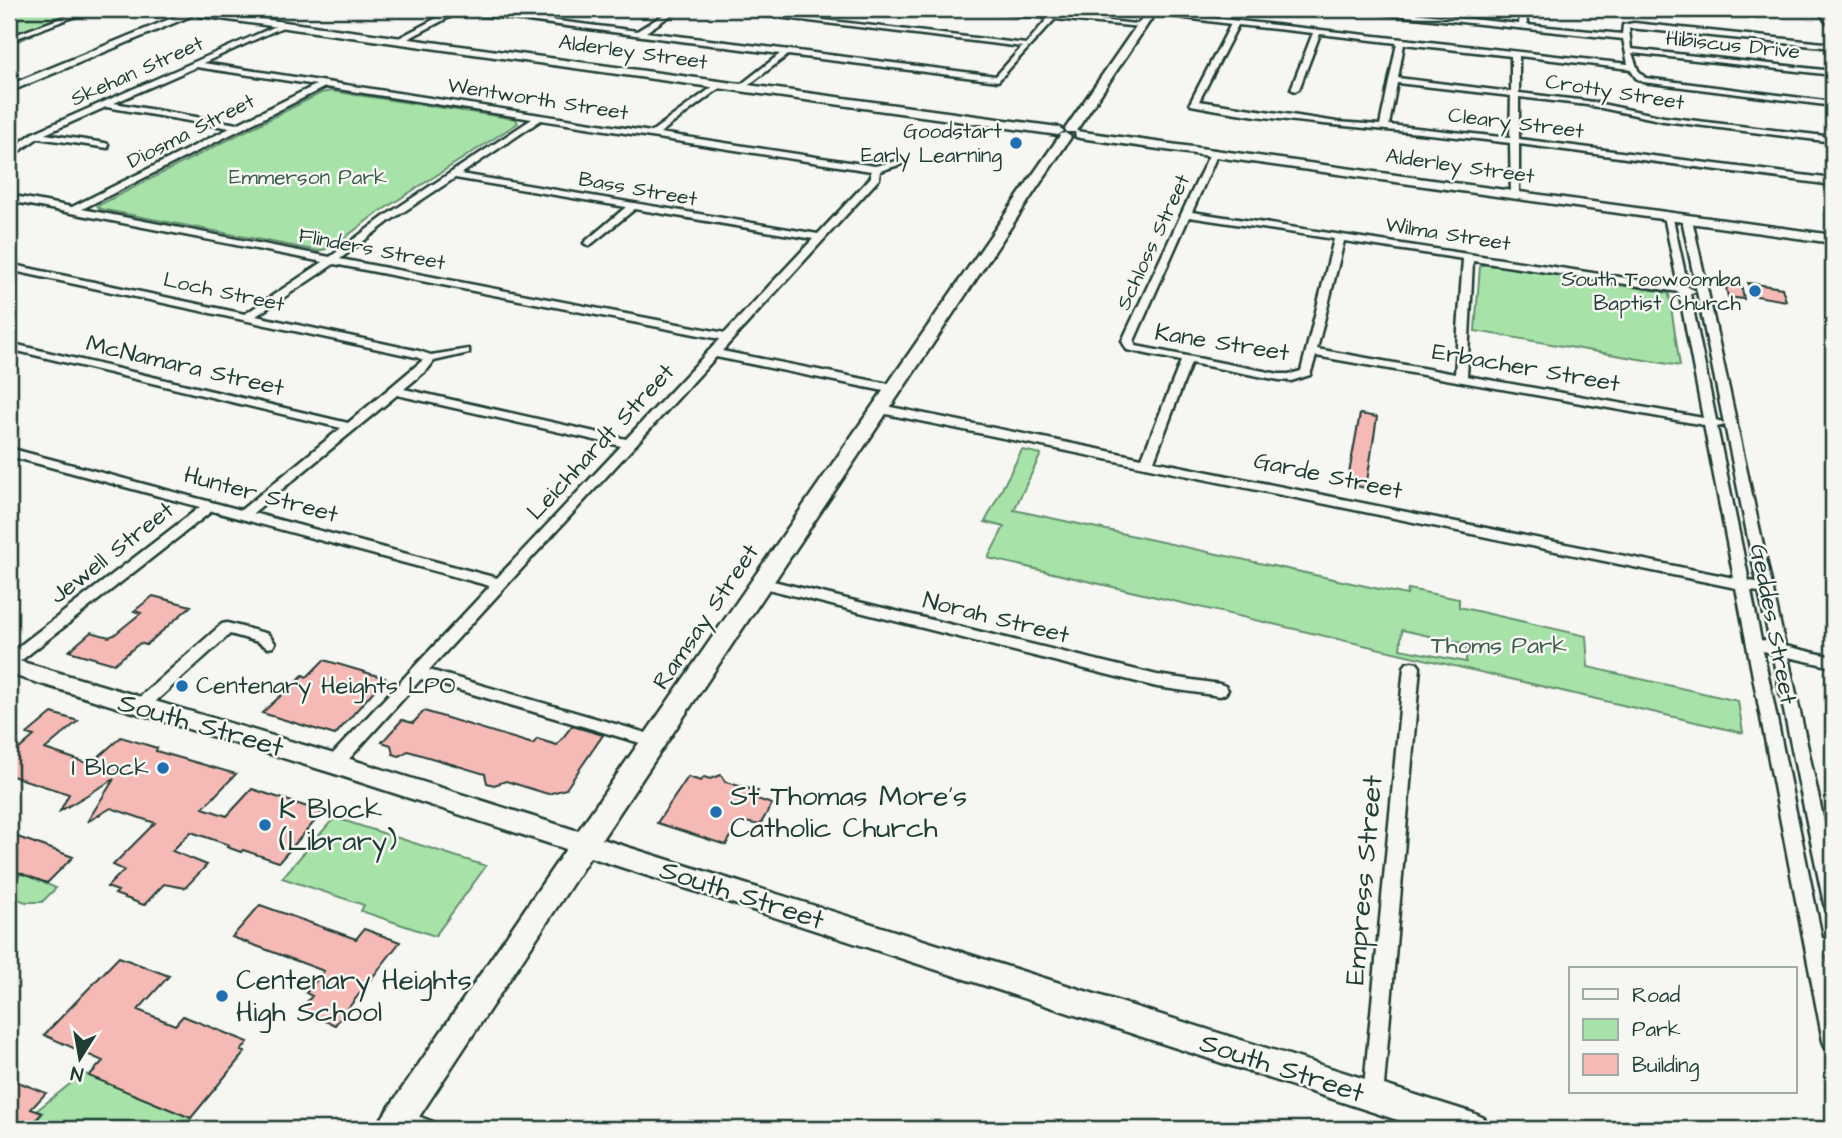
<svg xmlns="http://www.w3.org/2000/svg" width="1842" height="1138" font-family="'Architects Daughter',sans-serif">
<style>
.green{fill:#a7e3a9;stroke:#63906e;stroke-width:2;fill-rule:evenodd}
.building{fill:#f6bab6;stroke:#1f3d34;stroke-width:2}
.lines{fill:none;stroke-linecap:round;stroke-linejoin:round}
.street-casing{stroke:#1f3d34;stroke-width:5}
.secondary-casing{stroke:#1f3d34;stroke-width:5}
.street{fill:#f6f6f2;fill-rule:evenodd}
.secondary{fill:#f6f6f2;fill-rule:evenodd}
.poi-dot{fill:#1f6fb2;stroke:#f6f6f2;stroke-width:2.5}
.labels{text-anchor:middle;dominant-baseline:central;stroke-width:5;stroke-linejoin:round;paint-order:stroke}
.far-street-label{font-size:21px;fill:#1f3d34;stroke:#f6f6f2}
.far-poi-label{font-size:21px;fill:#1f3d34;stroke:#f6f6f2;text-anchor:end}
.far-park-label{font-size:21px;fill:#3a5e4b;stroke:#f6f6f2}
.street-label{font-size:24px;fill:#1f3d34;stroke:#f6f6f2}
.park-label{font-size:24px;fill:#3a5e4b;stroke:#f6f6f2}
.poi-label{font-size:24px;fill:#1f3d34;stroke:#f6f6f2;text-anchor:start}
.near-street-label{font-size:28px;fill:#1f3d34;stroke:#f6f6f2}
.near-poi-label{font-size:28px;fill:#1f3d34;stroke:#f6f6f2;text-anchor:start}
</style>
<rect width="100%" height="100%" fill="#f6f6f2"/>
<filter id="ink" filterUnits="userSpaceOnUse"><feTurbulence type="fractalNoise" baseFrequency=".0143" numOctaves="2"/><feDisplacementMap in="SourceGraphic" scale="14" xChannelSelector="R" yChannelSelector="G"/><feConvolveMatrix kernelMatrix="1 2 1 2 8 2 1 2 1" color-interpolation-filters="sRGB"/></filter>
<g filter="url(#ink)">
<!-- green -->
<path class="green" d="M9,9H82L20,32L32,35L9,45Z
M331,91L516,119L518,123L373,216L333,247L318,251L100,209L97,206L321,93Z
M1486,264L1660,291L1669,294L1680,366L1475,331L1480,266Z
M1022,450L1041,454L1014,510L1407,595L1408,589L1459,599V607L1586,636L1588,667L1738,701L1743,733L988,558L1004,527L985,522ZM1402,630L1466,644V662L1400,649Z
M334,818H336L486,866L435,936L361,911L364,905L282,878Z
M22,873L56,888L42,902H26L9,896V886Z
M78,1071L191,1118L189,1122L198,1126L196,1129H20L24,1124L30,1127L42,1114L36,1111L70,1084Z"/>
<!-- building -->
<path class="building" d="M1725,282L1741,284L1744,299L1728,297Z
M1748,283L1782,288L1786,301L1750,295Z
M1360,414L1377,417L1366,488L1347,484Z
M153,596L191,606L146,645L140,643L114,664L69,651L91,632L109,637L114,635L141,613L134,611Z
M324,660L385,678L335,735L262,713L303,675L307,677Z
M424,711L533,744L537,739L557,745L572,726L603,735L566,789L548,794L506,781L494,785L487,783L485,774L408,751L399,756L393,754L391,745L382,742L402,720L413,723Z
M52,713L78,721L45,749L90,764L121,737L157,748L156,751L236,774L203,808L227,816L252,789L323,812L279,862L243,850L241,852L227,847L229,845L191,832L172,851L207,865L185,888L164,884L144,905L115,894L118,891L107,887L124,870L113,865L155,823L111,808L87,822L114,779L60,811L69,794L9,775V758L34,736L27,734Z
M721,775L725,782L758,791L755,796L757,799L772,804L760,825L740,821L726,845L657,823L688,777L701,781L704,777L710,779Z
M9,834L46,847L73,857L47,883L9,869Z
M260,905L356,939L364,929L400,942L335,1025L299,1011L312,996L306,993L324,971L232,937Z
M119,957L169,976L138,1010L175,1025L183,1016L248,1042L241,1051L245,1052L191,1118L89,1076L103,1061L44,1035Z
M13,1080L46,1093L31,1109L42,1113L30,1127L19,1122L9,1129V1084Z"/>
<g class="lines">
<defs>
<path id="street" d="M86,9H95L9,41V37Z
M445,9H462L637,31L673,9H680L646,32L996,76L1022,47L712,9H730L1026,44L1048,18L980,11L977,9H998L1145,25L1141,27L1055,19L998,81L788,55L742,90H739V86L780,54L459,12L402,42L395,40L450,11Z
M1354,9H1374L1519,24L1520,9H1526L1527,25L1622,34L1623,25L1634,23L1833,44V48L1629,28L1631,49L1833,71V75L1632,53L1638,70L1645,78L1833,102V106L1643,82L1636,78L1630,69L1519,56V93L1587,101L1664,117L1833,137V142L1664,121L1587,105L1519,97V139L1833,179V185L1519,144V195L1511,197L1510,143C1404,129 1296,126 1191,105L1190,103L1231,24L1147,13L1150,11L1628,64L1623,39L1357,11ZM1238,25L1313,33L1291,89L1295,91L1299,89L1320,34L1397,43L1380,125L1337,122L1199,101ZM1404,44L1511,56V92L1398,78ZM1397,83L1511,96L1510,138L1389,125Z
M1719,9H1725V10L1722,12Z
M1818,9H1824L1830,22H1826Z
M283,23L285,26L203,63L651,132L718,83L722,85L721,87L660,133L875,166L901,160L905,163L880,171L879,179L722,351L894,385L898,387V391L894,393L716,357L429,670L660,737L662,741L660,745L654,747L421,679L340,769L334,770L328,769L326,764L328,759L490,586L212,511L14,666L9,667V654L200,507L9,456V448L241,510L341,428L9,349V343L348,423L423,360L416,357L9,270V264L245,314L323,262L9,201V195L72,207L230,128L106,107L45,134L105,143L108,144V148L38,138L9,158V151L33,133ZM196,67L316,85L237,124L114,103ZM325,87L532,119L385,216L330,257L82,209ZM541,120L871,171V177L818,234L461,174ZM455,178L626,207L586,241L584,243L589,246L635,209L813,239L725,333L340,259L391,220ZM334,264L720,339L626,439L404,389L428,369L434,361L469,353V349L431,355L419,351L256,316ZM397,395L621,446L497,578L253,513Z
M1214,150L1218,153L1192,212L1678,286L1664,216L1672,214L1688,287L1696,291L1690,294L1716,420L1724,423L1682,219L1687,216L1692,219L1785,646L1833,657V667L1788,657L1833,863V912L1827,910L1824,904L1772,653L1763,651L1822,938L1833,941V957L1825,955L1833,993V1050L1826,1048L1823,1041L1736,588L881,413L875,409L881,405L1142,458L1181,361L1127,350L1122,341L1210,153ZM1189,217L1334,239L1301,371L1290,374H1279L1136,346L1134,341ZM1344,241L1463,259L1455,374L1317,349ZM1473,261L1679,292L1703,418L1467,376ZM1316,356L1704,425L1734,578L1154,461L1191,363L1279,380L1291,381L1310,375ZM1725,425L1757,582L1749,581L1717,427ZM1751,591L1759,592L1770,642L1761,640Z
M761,578L1157,675L1220,684L1225,686L1228,690L1225,694L1220,696L1157,687L756,586L754,583Z
M227,623L268,634L275,643L273,647L268,648L258,642L230,634L145,711H133L131,707L133,703L222,624Z
M1412,662L1417,663L1420,667L1383,1097L1380,1104L1373,1107L1366,1104L1363,1097L1404,667L1407,663Z
M400,1109L433,1122L436,1129H400L393,1126L389,1119L393,1112Z"/>
<path id="secondary" d="M1148,9H1158L1076,131L1833,235V243L1080,138L1076,137L1075,132H1067L1065,129Z
M203,11L1058,127L1064,131L1058,135L199,16V12Z
M182,14L191,16L9,92V85Z
M1065,133L1071,137L602,839L1473,1113L1484,1118L1489,1129H1425L590,857L411,1129H377L382,1118L566,849L332,773L9,674V658L334,754L578,831L1061,134Z"/>
</defs>
<!-- street casing -->
<use href="#street" class="street-casing"/>
<!-- secondary casing -->
<use href="#secondary" class="secondary-casing"/>
<!-- street -->
<use href="#street" class="street"/>
<!-- secondary -->
<use href="#secondary" class="secondary"/>
</g>
</g>
<!-- markers -->
<g class="poi-dot">
<circle cx="1016" cy="143" r="7"/>
<circle cx="1755" cy="291" r="7"/>
<circle cx="182" cy="686" r="7"/>
<circle cx="163" cy="768" r="7"/>
<circle cx="716" cy="812" r="7"/>
<circle cx="265" cy="825" r="7"/>
<circle cx="222" cy="996" r="7"/>
</g>
<g class="labels">
<!-- far-street labels -->
<g class="far-street-label">
<text transform="translate(1733 45) rotate(6)">Hibiscus Drive</text>
<text transform="translate(633 52) rotate(8)">Alderley Street</text>
<text transform="translate(137 71) rotate(-24)">Skehan Street</text>
<text transform="translate(1615 92) rotate(9)">Crotty Street</text>
<text transform="translate(538 99) rotate(9)">Wentworth Street</text>
<text transform="translate(1516 123) rotate(7)">Cleary Street</text>
<text transform="translate(191 131) rotate(-27)">Diosma Street</text>
<text transform="translate(1460 166) rotate(8)">Alderley Street</text>
<text transform="translate(638 189) rotate(10)">Bass Street</text>
<text transform="translate(1448 234) rotate(9)">Wilma Street</text>
<text transform="translate(1153 242) rotate(-65)">Schloss Street</text>
<text transform="translate(372 249) rotate(11)">Flinders Street</text>
<text transform="translate(224 292) rotate(12)">Loch Street</text>
</g>
<!-- far-poi labels -->
<g class="far-poi-label">
<text x="1002" y="131">Goodstart<tspan x="1002" dy="24">Early Learning</tspan></text>
<text x="1741" y="279">South Toowoomba<tspan x="1741" dy="24">Baptist Church</tspan></text>
</g>
<!-- far-park labels -->
<g class="far-park-label">
<text x="308" y="177">Emmerson Park</text>
</g>
<!-- street labels -->
<g class="street-label">
<text transform="translate(1222 343) rotate(9)">Kane Street</text>
<text transform="translate(185 366) rotate(13)">McNamara Street</text>
<text transform="translate(1526 368) rotate(10)">Erbacher Street</text>
<text transform="translate(601 442) rotate(-47)">Leichhardt Street</text>
<text transform="translate(1328 476) rotate(12)">Garde Street</text>
<text transform="translate(261 495) rotate(15)">Hunter Street</text>
<text transform="translate(112 553) rotate(-38)">Jewell Street</text>
<text transform="translate(706 617) rotate(-56)">Ramsay Street</text>
<text transform="translate(996 618) rotate(14)">Norah Street</text>
<text transform="translate(1773 624) rotate(79)">Geddes Street</text>
</g>
<!-- park labels -->
<g class="park-label">
<text x="1499" y="646">Thoms Park</text>
</g>
<!-- poi labels -->
<g class="poi-label">
<text x="196" y="686">Centenary Heights LPO</text>
<text x="149" y="768" text-anchor="end">I Block</text>
</g>
<!-- near-street labels -->
<g class="near-street-label">
<text transform="translate(201 725) rotate(16)">South Street</text>
<text transform="translate(1364 880) rotate(-85)">Empress Street</text>
<text transform="translate(742 895) rotate(18)">South Street</text>
<text transform="translate(1282 1068) rotate(18)">South Street</text>
</g>
<!-- near-poi labels -->
<g class="near-poi-label">
<text x="730" y="796">St Thomas More's<tspan x="730" dy="32">Catholic Church</tspan></text>
<text x="279" y="809">K Block<tspan x="279" dy="32">(Library)</tspan></text>
<text x="236" y="980">Centenary Heights<tspan x="236" dy="32">High School</tspan></text>
</g>
</g>
<!-- margin -->
<rect width="1842" height="1138" fill="none" stroke="#f6f6f2" stroke-width="35"/>
<rect x="18" y="18" width="1807" height="1103" fill="none" stroke="#1f3d34" stroke-width="2.5" filter="url(#ink)"/>
<!-- legend -->
<rect x="1569" y="967" width="228" height="126" fill="#f6f6f2" stroke="#a0aca6" stroke-width="2"/>
<rect x="1583" y="989" width="35" height="10" fill="#f6f6f2" stroke="#a0aca6" stroke-width="2"/>
<text x="1632" y="1002" font-size="21" fill="#1f3d34">Road</text>
<rect x="1583" y="1019" width="35" height="21" fill="#a7e3a9" stroke="#a0aca6" stroke-width="2"/>
<text x="1632" y="1036" font-size="21" fill="#1f3d34">Park</text>
<rect x="1583" y="1054" width="35" height="21" fill="#f6bab6" stroke="#a0aca6" stroke-width="2"/>
<text x="1632" y="1072" font-size="21" fill="#1f3d34">Building</text>
<!-- north arrow -->
<g transform="translate(80 1058) rotate(191)" stroke="#f6f6f2" stroke-width="5" paint-order="stroke">
<path d="M0-5L12 26L0 18L-12 26Z" fill="#1f3d34"/>
<text y="-10" font-size="19" font-weight="bold" text-anchor="middle" fill="#1f3d34">N</text>
</g>
</svg>
